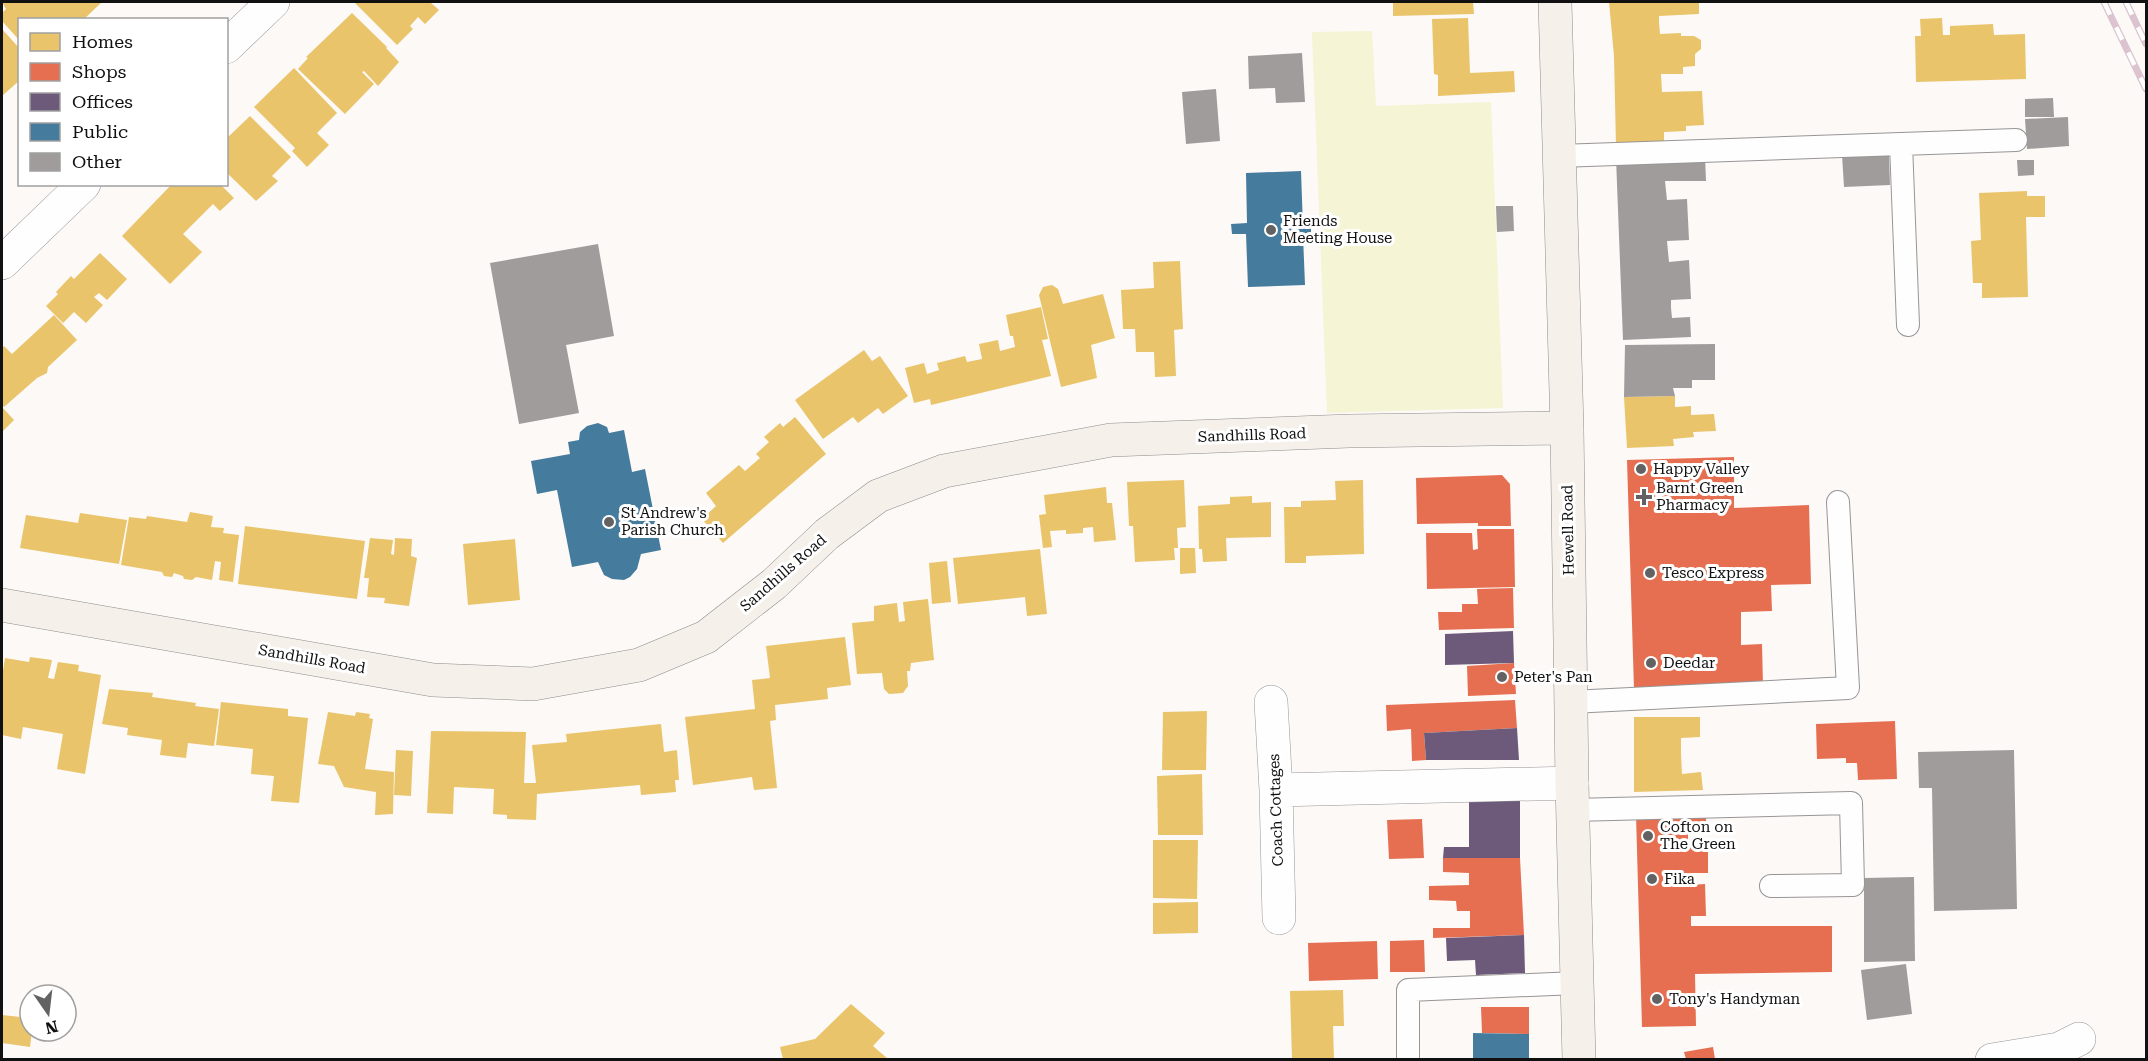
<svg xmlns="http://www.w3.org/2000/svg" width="2148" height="1061" font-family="'Roboto Serif',serif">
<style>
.green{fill:#f5f4d4}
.homes{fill:#e9c46a}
.shops{fill:#e76f51}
.offices{fill:#6d597a}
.public{fill:#457b9d}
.building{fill:#a19c9c}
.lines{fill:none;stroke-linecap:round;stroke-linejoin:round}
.lane-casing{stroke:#979595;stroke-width:24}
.street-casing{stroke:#979595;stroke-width:34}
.secondary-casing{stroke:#8d8c8b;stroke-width:34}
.lane{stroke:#fffefe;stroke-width:22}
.street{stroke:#fffefe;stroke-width:33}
.secondary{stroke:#f6f0eb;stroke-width:33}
.rail-casing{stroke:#dbc3cf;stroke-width:7}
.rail{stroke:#fff;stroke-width:4.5;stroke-dasharray:14;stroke-linecap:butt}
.poi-dot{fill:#636262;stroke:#fff;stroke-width:2}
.labels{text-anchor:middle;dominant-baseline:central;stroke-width:6;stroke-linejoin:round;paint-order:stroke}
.poi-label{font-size:15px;fill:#111;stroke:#fff;text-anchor:start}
.street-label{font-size:15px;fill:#111;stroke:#fff}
</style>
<rect width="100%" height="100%" fill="#fcf9f7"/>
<!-- green -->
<path class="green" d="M1372,31L1376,106L1491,102L1503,408L1327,413L1312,32Z"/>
<!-- homes -->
<path class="homes" d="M2,2H102L83,20H20V41L2,21V13L6,9Z
M354,2H430L439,10L425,24L418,17L410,26L413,29L397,45Z
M1393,2H1473L1474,14L1393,16Z
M1609,2H1699V14L1659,16V23L1660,34L1681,33V36H1694L1701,40V49L1695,54V66L1683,67V74H1661L1662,92L1702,91L1704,125L1686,126V131L1664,132V144L1616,147L1614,56Z
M352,13L387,47L386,48L399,62L378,86L364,71L362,72L374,84L345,114L298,69L308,58L306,57Z
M1468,18L1470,73L1514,71L1515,92L1438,96V75L1434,74L1432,19Z
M1942,18L1943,35H1950V26L1993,24L1994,35L2025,34L2026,79L1916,82L1915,36H1921L1920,19Z
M2,29L20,49V80L2,96Z
M294,68L337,113L317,133L329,145L307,167L292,151L295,148L254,107Z
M250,116L291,157L272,176L278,181L256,201L226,172V139Z
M172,184H220L234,198L220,211L213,204L183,234L202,252L170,284L122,236Z
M2027,191V196H2045V217H2026L2028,297L1982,298V283H1973L1971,241L1981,240L1979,193Z
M100,253L127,279L107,300L99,293L94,297L103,305L86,323L74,312L63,323L46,306L58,294L56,292L71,276L74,279Z
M1180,261L1183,329L1174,330L1176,376L1155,377L1154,352H1136L1135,329H1123L1121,290L1154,288L1153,262Z
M1052,285L1058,289L1063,304L1103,294L1115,338L1091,345L1097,378L1061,387L1039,295L1043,287Z
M1041,307L1048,339L1042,340L1051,376L931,405L930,399L914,403L905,368L924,363L927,374L939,370L937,363L965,356L967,362L982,359L979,344L998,340L1000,351L1015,347L1013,336H1010L1006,315Z
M54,315L77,340L48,367L47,373L37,378L4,407L2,404V349L4,346L12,354Z
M864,350L872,361L880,356L908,396L883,414L878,408L858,423L853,417L823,439L795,400Z
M1675,396V407L1691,406V415L1714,414L1716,431L1693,432L1694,437L1673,439L1674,446L1627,448L1624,397Z
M2,407L14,420L2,432Z
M795,417L826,454L723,543L702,519L716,506L706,493L739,465L745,471L760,458L756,454L769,442L764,437L780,423L783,427Z
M1184,480L1186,527L1177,528L1178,548H1174L1175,560L1135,562L1133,526H1129L1127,482Z
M1363,480L1364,554L1306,556V563H1285L1284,507H1301V501L1336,500L1335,481Z
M1106,487L1107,503H1112L1116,540L1094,542L1093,527L1083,528V533L1066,534V530L1050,531L1052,547L1043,548L1039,515L1046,514L1044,495Z
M1252,496V503L1271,502V537L1226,538L1227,561L1203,562L1202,549H1199L1198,506L1230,504V497Z
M190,512L213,516L211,527L224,528L223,533L239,535L233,582L219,580L221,562L215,561L212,580L196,577L192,580L184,579L183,576L174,573L172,577L164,576L162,572L121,565L129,517L146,519L147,516L187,522Z
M80,513L127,520L119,564L20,548L26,515L78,523Z
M245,526L365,541L357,599L238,584Z
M370,538L393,540L391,554L394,555L395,538L412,539L411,556L417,558L409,606L384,603L385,598L367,597L369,578H364Z
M515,539L520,600L468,605L463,544Z
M1180,548H1195L1196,573L1180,574Z
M1040,549L1047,614L1027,616L1025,597L958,604L953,558Z
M947,561L951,602L932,604L929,563Z
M928,599L934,660L911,663L910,671H907L908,686L903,693L889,694L884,689L882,673L857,674L852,623L874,621V606L897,603L899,622L905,621L903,602Z
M845,637L851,685L827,688L828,699L775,705L776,720L770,721L777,788L754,790L752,777L693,785L685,717L755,709L752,680L770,678L766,646Z
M30,657L52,660L48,678L54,679L58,662L79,665L78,671L101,675L85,774L57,769L63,734L23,727L21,739L2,735V677L5,658L29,662Z
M109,689L153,693L152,697L196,703L195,706L219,709L214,746L188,743L186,758L160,755L162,740L127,735L128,728L102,724Z
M221,702L288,709V716L308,718L299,803L271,801L274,776L251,774L253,749L216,745Z
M1207,711L1206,770H1162L1163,712Z
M328,712L355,716L356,712L370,714L369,718L373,719L365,769L394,772L393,814L375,815L376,792L344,787L334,766L318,764Z
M1634,717H1700V737L1681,738V754L1682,774L1701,772L1703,790L1634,792Z
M661,724L664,752L677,750L679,780H675L676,792L641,795L640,785L537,794L536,820L507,819V815L493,814L494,789L454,787L453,814L427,813L431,731L526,732L524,783H536L532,745L567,742L566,734Z
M396,750L413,751L411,796L394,795Z
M1202,774L1203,835H1158L1157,776Z
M1153,840H1198L1197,899L1153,898Z
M1198,902V933L1153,934V903Z
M1343,990L1344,1026H1333L1334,1059H1292L1290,991Z
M851,1004L885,1033L873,1046L888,1059H783L780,1047L815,1039Z
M2,1015L30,1018V1031H32L30,1047L2,1043Z"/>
<!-- shops -->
<path class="shops" d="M1734,457V508L1809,505L1811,584L1771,585L1772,611L1741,612V645L1762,644L1763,685L1634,689L1627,460Z
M1502,475L1510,484L1511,526H1478V523L1417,524L1416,478Z
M1477,529H1514L1515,587L1427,589L1426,533H1472L1473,550L1478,549Z
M1513,588L1514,628L1439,630L1438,612H1462V604H1478L1477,589Z
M1514,663L1516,694L1468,696L1467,666Z
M1515,700L1517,728L1424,733L1426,760L1412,761L1411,729L1387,731L1386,705Z
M1895,721L1897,779L1858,780L1857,763H1846V758L1817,759L1816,724Z
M1636,815H1706V831H1688V842H1708V873H1690V885L1705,884L1706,916H1691V926H1832V972L1695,974L1696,1026L1642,1027Z
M1422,819L1424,858L1389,859L1387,820Z
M1443,858H1520L1524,935L1433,938V928H1470V911H1457L1456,901L1429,900V886L1469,885V873L1443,872Z
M1424,940L1425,972H1390V941Z
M1377,941L1378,979L1309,981L1308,943Z
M1481,1007H1529V1034L1482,1033Z
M1713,1047L1715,1059H1686L1684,1052Z"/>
<!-- offices -->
<path class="offices" d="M1513,631L1514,663L1445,665V634Z
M1517,728L1519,760H1426L1424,733Z
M1520,795V858H1443L1444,847H1469V796Z
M1524,935L1525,973L1476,975L1475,960L1447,961L1446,938Z"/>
<!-- public -->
<path class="public" d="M1301,171L1303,227H1311V235L1303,236L1305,285L1248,287L1246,234H1232L1231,224L1247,223L1246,173Z
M598,423L607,427L609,433L624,430L632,472L645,469L661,550L641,554L637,569L630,577L624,580L612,579L604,575L598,562L572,567L557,490L537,494L531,461L570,454L568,442L579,440L580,432L587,426Z
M1473,1033L1529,1034V1059H1473Z"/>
<!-- building -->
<path class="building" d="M1302,53L1305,102L1276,103L1275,88L1249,89L1248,56Z
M1216,89L1220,141L1186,144L1182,92Z
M2053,98L2054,117H2025V99Z
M2068,117L2069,146L2027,149L2025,119Z
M1889,154L1890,185L1844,187L1842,155Z
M1705,156L1706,181H1665L1667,200L1687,199L1689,240L1667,241L1669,262L1689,260L1691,299L1671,300V308L1672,318L1690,317L1691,337L1623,340L1616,158Z
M2017,160H2034V175L2018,176Z
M1496,206H1513L1514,231L1497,232Z
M598,244L614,336L566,345L579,413L519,424L490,263Z
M1715,344V380H1692V388H1673L1675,396L1624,397L1625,345Z
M2014,750L2017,909L1934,911L1932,788H1919L1918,752Z
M1914,877L1915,961L1864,962V878Z
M1906,964L1912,1014L1867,1020L1861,970Z"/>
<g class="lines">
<defs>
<path id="lane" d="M1901,144L1908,325
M1559,156L2016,140
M1571,702L1848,688L1838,502
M1573,810L1851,803L1853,885L1771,886
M1408,1057V990L1577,983"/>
<path id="street" d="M226,47L273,2
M2,263L84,184
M1271,702L1276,790L1279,918
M1276,790L1572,783
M1992,1060L2059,1049L2079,1039"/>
<path id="secondary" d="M1555,2L1567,428L1572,783L1579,1060
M2,605L433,680L533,684L639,665L706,637L774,584L827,534L878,496L944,471L1111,440L1349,431L1567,428"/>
</defs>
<!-- lane casing -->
<use href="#lane" class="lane-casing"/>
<!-- street casing -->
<use href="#street" class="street-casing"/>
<!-- secondary casing -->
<use href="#secondary" class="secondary-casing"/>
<!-- lane -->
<use href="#lane" class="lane"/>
<!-- street -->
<use href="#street" class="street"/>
<!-- secondary -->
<use href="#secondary" class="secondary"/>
<defs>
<path id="rail" d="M2104,2L2146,89
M2126,2L2146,44"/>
</defs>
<!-- rail casing -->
<use href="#rail" class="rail-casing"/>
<!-- rail -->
<use href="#rail" class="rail"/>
</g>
<!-- markers -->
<g class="poi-dot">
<circle cx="1271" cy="230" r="6"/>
<circle cx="1641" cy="469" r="6"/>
<path d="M1641 488h6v6h6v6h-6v6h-6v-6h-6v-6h6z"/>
<circle cx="609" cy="522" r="6"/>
<circle cx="1650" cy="573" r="6"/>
<circle cx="1651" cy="663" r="6"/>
<circle cx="1502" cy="677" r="6"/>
<circle cx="1648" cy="836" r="6"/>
<circle cx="1652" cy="879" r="6"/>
<circle cx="1657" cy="999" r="6"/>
</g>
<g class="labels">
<!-- poi labels -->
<g class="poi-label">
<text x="1283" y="221">Friends<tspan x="1283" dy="17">Meeting House</tspan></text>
<text x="1653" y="469">Happy Valley</text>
<text x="1656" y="488">Barnt Green<tspan x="1656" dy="17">Pharmacy</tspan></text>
<text x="621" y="513">St Andrew's<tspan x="621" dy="17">Parish Church</tspan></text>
<text x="1662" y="573">Tesco Express</text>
<text x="1663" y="663">Deedar</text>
<text x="1514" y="677">Peter's Pan</text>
<text x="1660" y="827">Cofton on<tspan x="1660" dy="17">The Green</tspan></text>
<text x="1664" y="879">Fika</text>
<text x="1669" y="999">Tony's Handyman</text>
</g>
<!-- street labels -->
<g class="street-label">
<text transform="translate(1252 435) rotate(-2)">Sandhills Road</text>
<text transform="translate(1568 530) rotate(-91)">Hewell Road</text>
<text transform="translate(783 573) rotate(-41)">Sandhills Road</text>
<text transform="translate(312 659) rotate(10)">Sandhills Road</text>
<text transform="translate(1276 810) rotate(-92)">Coach Cottages</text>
</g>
</g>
<!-- border -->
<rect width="2148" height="1061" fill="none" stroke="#111111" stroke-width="6"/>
<!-- legend -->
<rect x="18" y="18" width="210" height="168" fill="#ffffff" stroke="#a0a0a0" stroke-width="1.5"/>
<rect x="30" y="33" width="30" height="18" fill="#e9c46a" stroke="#a0a0a0" stroke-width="1.5"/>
<text x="72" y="48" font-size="18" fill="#111111">Homes</text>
<rect x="30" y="63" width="30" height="18" fill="#e76f51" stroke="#a0a0a0" stroke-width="1.5"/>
<text x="72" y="78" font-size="18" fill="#111111">Shops</text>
<rect x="30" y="93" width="30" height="18" fill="#6d597a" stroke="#a0a0a0" stroke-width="1.5"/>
<text x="72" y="108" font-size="18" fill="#111111">Offices</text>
<rect x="30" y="123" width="30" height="18" fill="#457b9d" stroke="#a0a0a0" stroke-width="1.5"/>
<text x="72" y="138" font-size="18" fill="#111111">Public</text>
<rect x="30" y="153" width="30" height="18" fill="#a19c9c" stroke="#a0a0a0" stroke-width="1.5"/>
<text x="72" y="168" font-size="18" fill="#111111">Other</text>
<!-- north arrow -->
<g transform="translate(48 1013) rotate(166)"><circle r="28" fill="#ffffff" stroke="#a0a0a0" stroke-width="1.5"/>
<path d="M0-4.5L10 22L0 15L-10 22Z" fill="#636262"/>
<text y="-9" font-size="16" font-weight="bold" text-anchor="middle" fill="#111111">N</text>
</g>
</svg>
